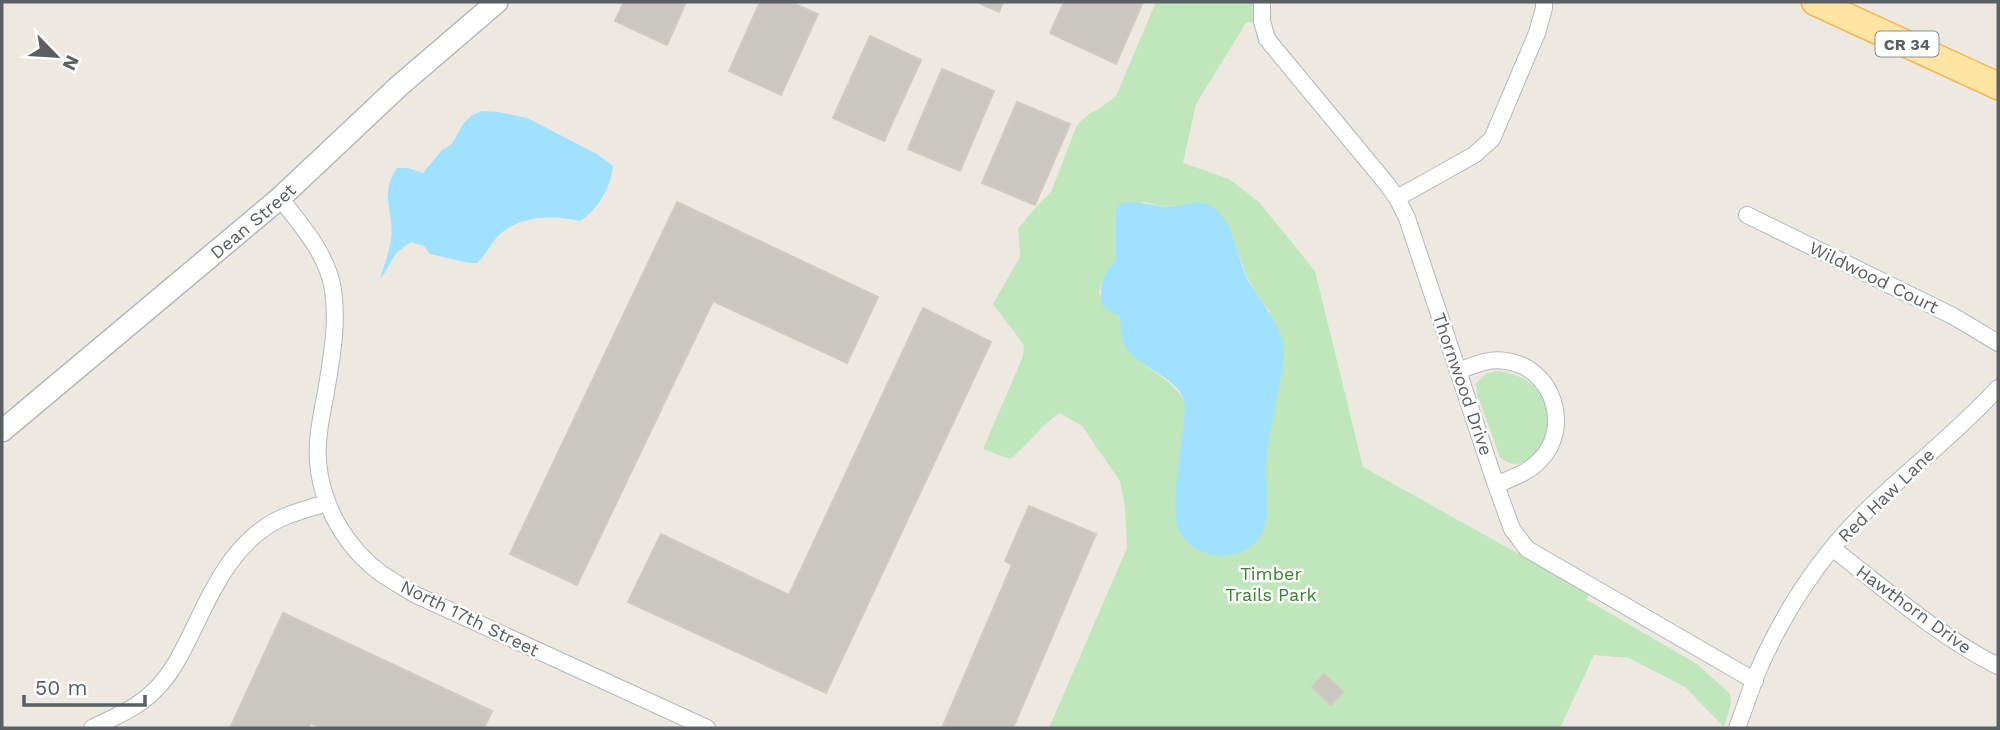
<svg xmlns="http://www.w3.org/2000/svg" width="2000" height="730" font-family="'Work Sans',sans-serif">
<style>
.green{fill:#c0e7bb;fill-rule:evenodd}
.water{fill:#9fe1ff}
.building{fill:#cac6c0;stroke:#d2cabf;stroke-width:2}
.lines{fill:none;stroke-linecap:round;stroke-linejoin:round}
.minor-casing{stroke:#b4b8bc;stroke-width:18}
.tertiary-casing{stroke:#b4b8bc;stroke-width:24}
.primary-casing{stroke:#f8b44f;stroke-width:29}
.minor{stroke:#fff;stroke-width:16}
.tertiary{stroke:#fff;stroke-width:21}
.primary{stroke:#ffe5a4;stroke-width:26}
.labels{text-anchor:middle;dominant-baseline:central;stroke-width:5;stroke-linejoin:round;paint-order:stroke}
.shield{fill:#fff;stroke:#8b8f92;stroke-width:2}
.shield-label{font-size:16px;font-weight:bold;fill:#595f63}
.street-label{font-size:18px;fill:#595f63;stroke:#fff}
.park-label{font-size:18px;fill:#36842f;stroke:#fff}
</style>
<rect width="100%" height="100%" fill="#ede9e1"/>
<!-- green -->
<path class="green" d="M1156,2H1262V21L1246,23L1196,104L1183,163L1229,179L1259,202L1315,271L1363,467L1589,593L1587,600L1697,664L1730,694L1731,704L1724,727L1685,687L1629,658L1594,655L1560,728H1049L1127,548L1125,507L1120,481L1082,426L1060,413C1041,425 1028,445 1010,459L983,449L1023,356L1024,345L993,304L1020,257L1018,229L1034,209L1051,192L1077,125L1090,113L1099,109L1116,96ZM1144,202C1156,205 1168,209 1180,206C1191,204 1191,202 1204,203L1232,235L1246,275L1258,297L1270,312L1184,400C1170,379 1160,377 1142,363C1133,356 1122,328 1120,317L1112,312L1099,293C1102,279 1106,270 1116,260V210Z
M1498,371C1589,384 1535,492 1500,457L1477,394L1476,383L1487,373Z"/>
<!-- water -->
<path class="water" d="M482,111L498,112L527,118L597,154L613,166C611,187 598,210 580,221C552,215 519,215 497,237C489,246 486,255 477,263H469L430,254L424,246L411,242L396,253L384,274L380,278C384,266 389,253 391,240C395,211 378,196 397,168H408L423,173L442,150L452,144L463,124L472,115Z
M1129,202C1144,202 1153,206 1166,207C1182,208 1196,197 1211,206C1234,220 1236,254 1246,276C1258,301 1281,321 1284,351C1285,362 1281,376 1279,387C1274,413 1268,439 1266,466C1265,487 1272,514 1262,534C1246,564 1194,562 1179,531C1169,511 1182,446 1184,421C1184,415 1186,406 1184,400C1176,375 1134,367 1123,343C1120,336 1121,325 1120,317L1103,307C1098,287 1102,274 1116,260V210L1120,204Z"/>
<!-- building -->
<path class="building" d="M624,2H686L667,45L615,21Z
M760,2H790L818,14L781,95L729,71Z
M977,2H1003L999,12Z
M1064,2H1143L1116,64L1050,33Z
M870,36L921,60L884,141L833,118Z
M942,69L994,91L960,171L908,149Z
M1017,102L1070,124L1035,205L982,183Z
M677,202L878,297L847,363L713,301L577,585L510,554Z
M923,308L991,342L826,693L628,602L661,534L789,595Z
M1029,506L1096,534L1013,728H942L1012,565L1005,561Z
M283,613L492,711L484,728H321L311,723L308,728H230Z
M1324,674L1343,692L1331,705L1312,687Z"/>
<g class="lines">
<defs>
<path id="minor" d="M1262,2V21L1267,39L1386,183L1397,198L1407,218L1496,485L1512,529L1527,549L1755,681
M280,198C301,225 328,255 333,290C338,322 332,355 327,386C323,410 316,436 318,461C321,505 346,548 382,574C392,581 403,587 414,594L707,728
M1397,198L1474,155L1492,139L1537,33L1544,8V2
M1747,215L1953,316L1998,343
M1458,371C1474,365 1489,358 1506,361C1553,367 1573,428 1539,461C1528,473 1511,478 1496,485
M1832,548C1885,589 1938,636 1998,666
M92,728C114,717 138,708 156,689C174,671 184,648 195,626C216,582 238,536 286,516C299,511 313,507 327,503
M1737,728C1744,710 1750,691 1757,673C1782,615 1819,557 1864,513C1908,470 1957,433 1998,388"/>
<g id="tertiary">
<path id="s1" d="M2,431L280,198L399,86L497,2"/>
</g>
<path id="primary" d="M1815,2L1998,86"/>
</defs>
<!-- minor casing -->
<use href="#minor" class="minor-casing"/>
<!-- tertiary casing -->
<use href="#tertiary" class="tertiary-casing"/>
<!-- primary casing -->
<use href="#primary" class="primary-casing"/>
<!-- minor -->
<use href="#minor" class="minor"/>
<!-- tertiary -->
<use href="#tertiary" class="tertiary"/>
<!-- primary -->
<use href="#primary" class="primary"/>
</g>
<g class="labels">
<!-- shield labels -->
<rect class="shield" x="1875.5" y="31.5" width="63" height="25" rx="5"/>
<g class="shield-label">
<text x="1907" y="44">CR 34</text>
</g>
<!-- street labels -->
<g class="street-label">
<text stroke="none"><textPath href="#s1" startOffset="327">Dean Street</textPath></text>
<text transform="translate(1874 277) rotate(26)">Wildwood Court</text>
<text transform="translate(1463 384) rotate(71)">Thornwood Drive</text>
<text transform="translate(1886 495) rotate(-44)">Red Haw Lane</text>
<text transform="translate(1914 609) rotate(36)">Hawthorn Drive</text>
<text transform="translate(470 618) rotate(26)">North 17th Street</text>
</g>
<!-- park labels -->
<g class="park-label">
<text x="1271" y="573">Timber<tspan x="1271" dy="21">Trails Park</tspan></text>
</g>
</g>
<!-- border -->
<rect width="2000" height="730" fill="none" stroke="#595f63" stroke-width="7"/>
<!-- north arrow -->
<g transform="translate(56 56) rotate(115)" stroke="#ffffff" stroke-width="5" paint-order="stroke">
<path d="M0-5L12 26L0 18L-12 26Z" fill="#595f63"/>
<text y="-10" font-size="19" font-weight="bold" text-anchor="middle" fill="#595f63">N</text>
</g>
<!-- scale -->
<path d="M24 695v10h121v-10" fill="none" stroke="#595f63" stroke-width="3.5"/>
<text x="35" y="695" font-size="21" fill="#595f63" stroke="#ffffff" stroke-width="5" paint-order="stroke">50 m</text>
</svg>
